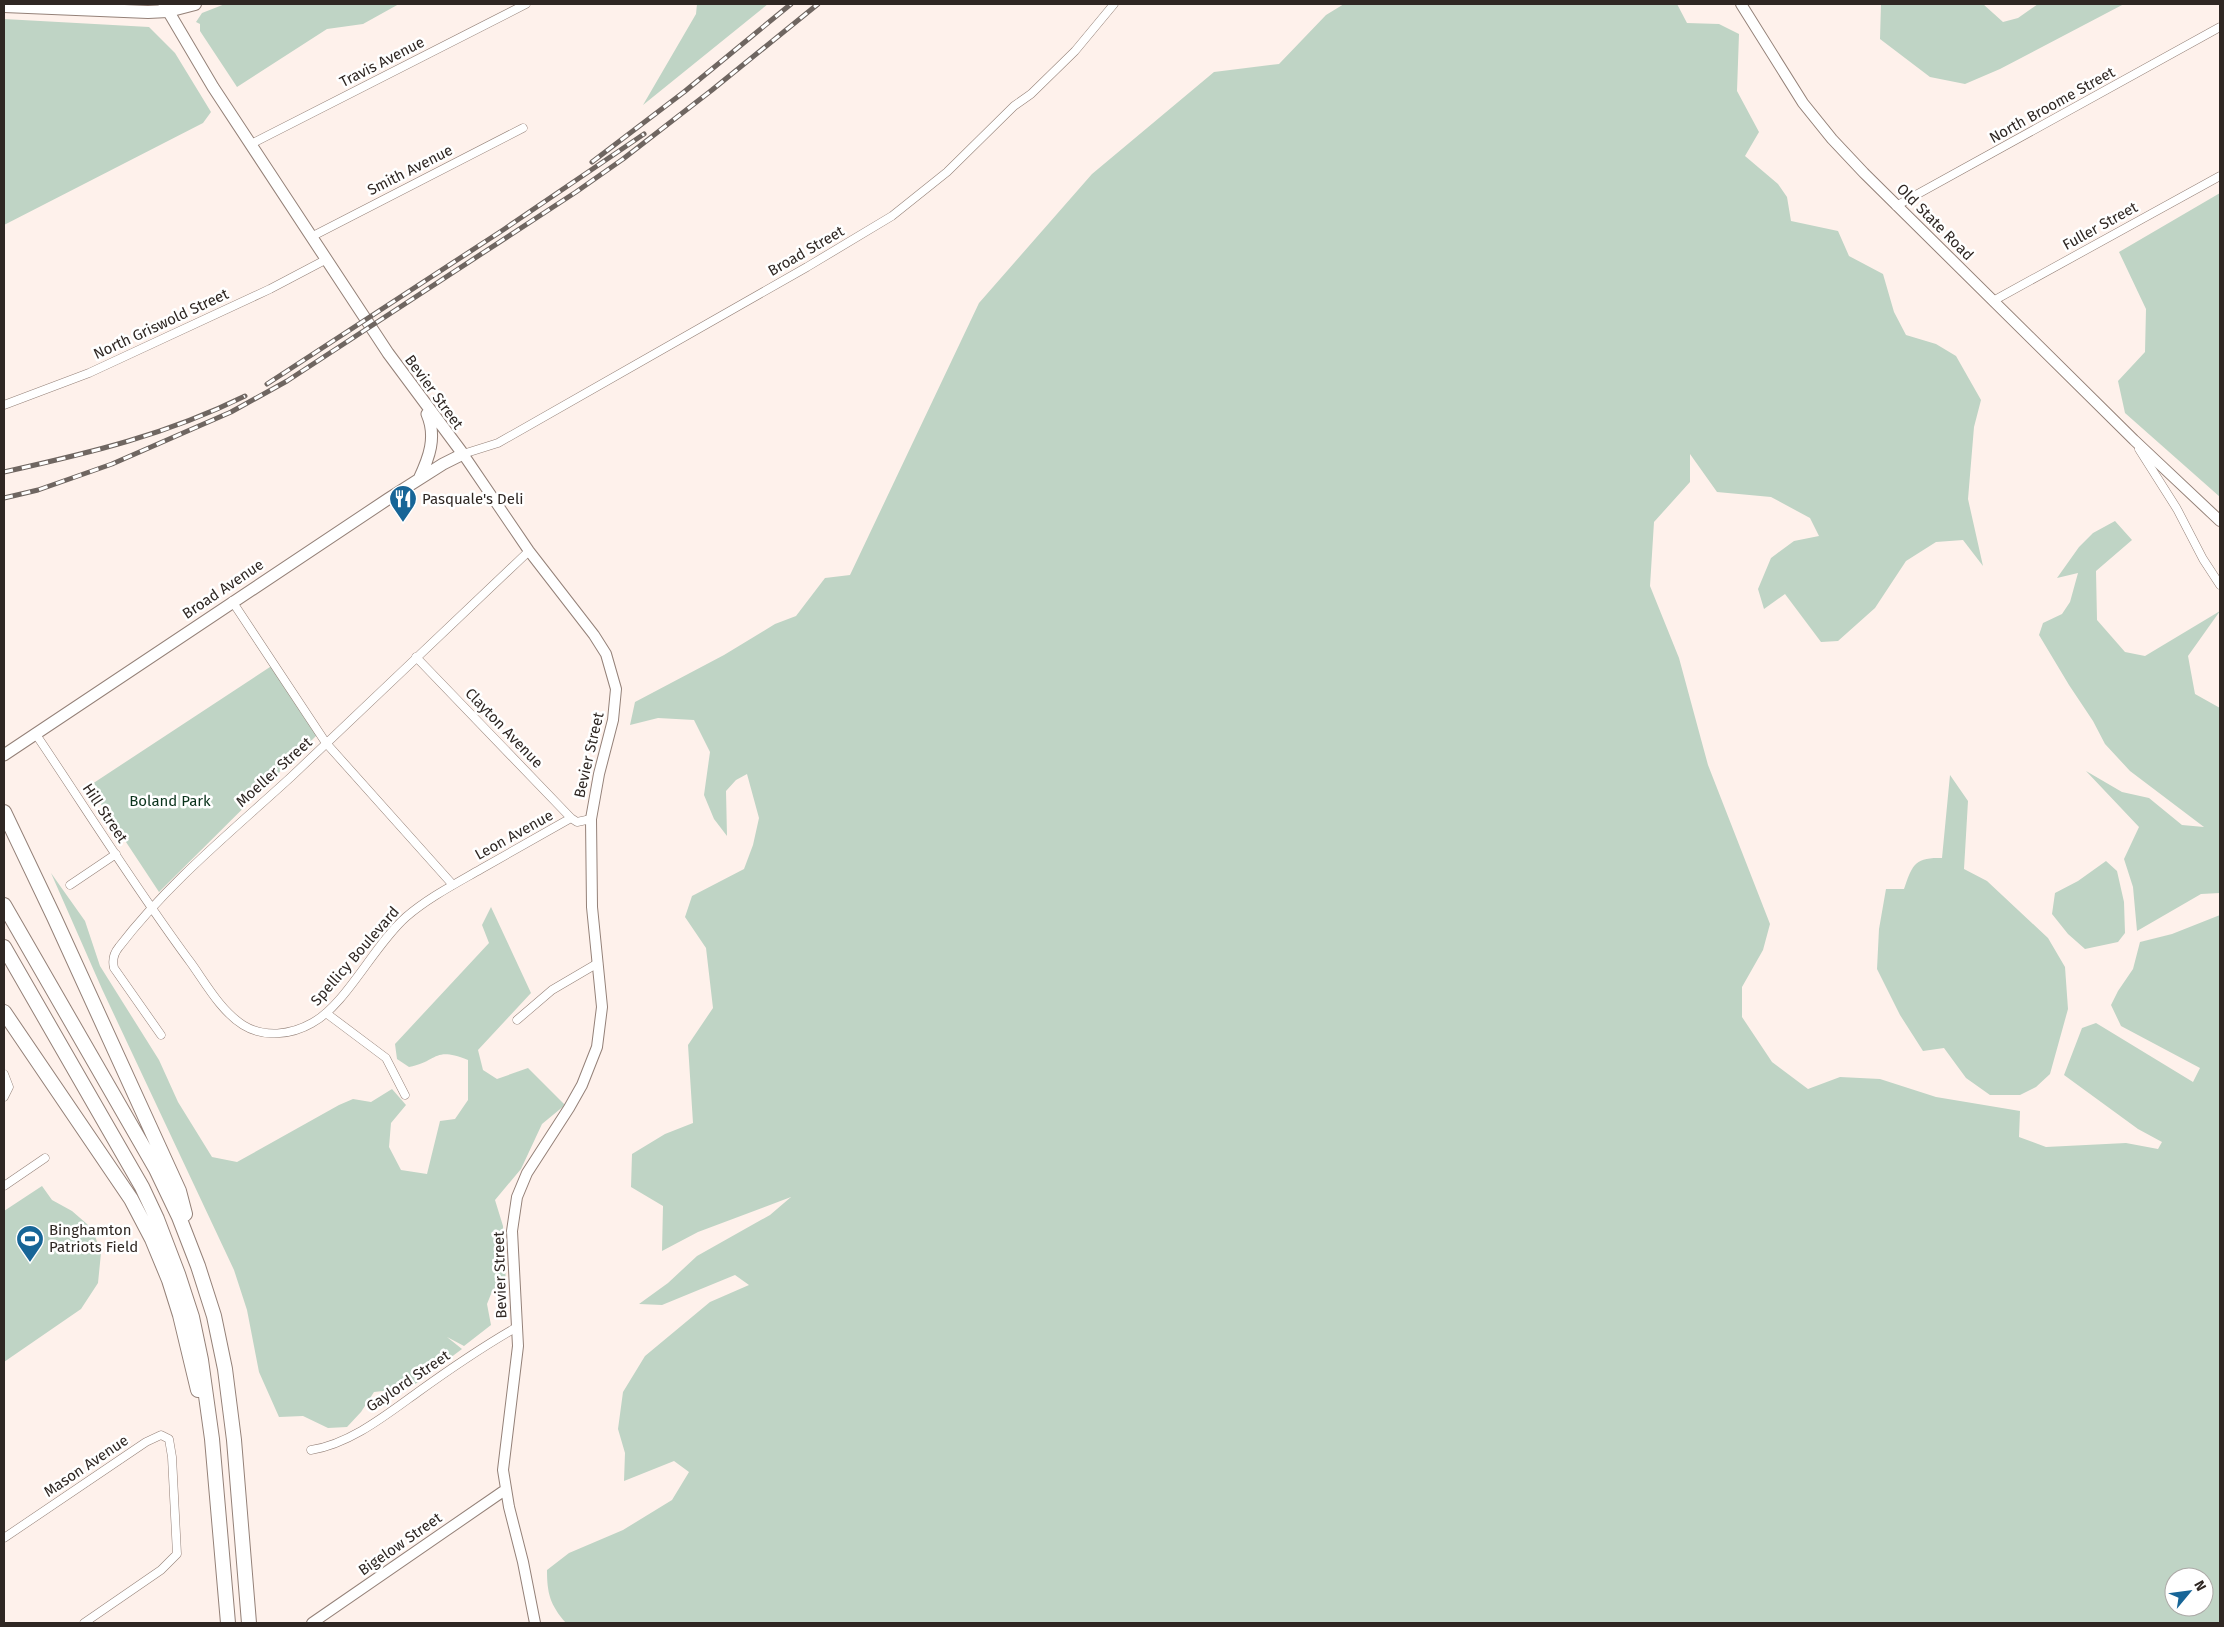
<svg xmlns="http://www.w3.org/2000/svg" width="2224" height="1627" font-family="'Fira Sans',sans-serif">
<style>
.green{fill:#bfd4c5;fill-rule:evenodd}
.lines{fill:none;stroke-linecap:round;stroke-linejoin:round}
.minor-casing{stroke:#948178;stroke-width:9}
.tertiary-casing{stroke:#948178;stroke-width:12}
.secondary-casing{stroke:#948178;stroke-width:13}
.primary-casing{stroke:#948178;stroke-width:14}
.motorway-casing{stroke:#948178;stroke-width:16}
.minor{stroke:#fff;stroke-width:8}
.tertiary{stroke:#fff;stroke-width:10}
.secondary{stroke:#fff;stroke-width:11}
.primary{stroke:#fff;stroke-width:12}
.motorway{stroke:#fff;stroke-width:14}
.rail-casing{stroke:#6f6661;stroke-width:5}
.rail{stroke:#fff;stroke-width:3;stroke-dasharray:9;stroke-linecap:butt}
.labels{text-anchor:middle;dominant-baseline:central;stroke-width:5;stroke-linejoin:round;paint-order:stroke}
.street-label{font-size:15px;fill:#2f2723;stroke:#fff}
.poi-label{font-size:15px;fill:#2f2723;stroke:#fff;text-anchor:start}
.park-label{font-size:15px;fill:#0a331c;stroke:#fff}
</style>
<rect width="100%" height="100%" fill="#fef1eb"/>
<!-- green -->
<path class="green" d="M225,4H399L363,24L327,29L237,87L200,31V24L196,22L202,13Z
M697,4H768L643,105L696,14Z
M1344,4H1677L1687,23L1719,24L1739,34L1737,91L1759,132L1745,156L1778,184L1787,197L1791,221L1838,231L1849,256L1883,274L1894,312L1906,335L1936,344L1956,356L1981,400L1974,427L1968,499L1983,566L1963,540L1936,542L1906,561L1875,608L1838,641L1821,642L1785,594L1764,609L1758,589L1771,558L1794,541L1819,536L1810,518L1771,497L1717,492L1690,454V482L1654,522L1650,586L1679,658L1708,765L1770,924L1763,950L1742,987V1017L1772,1062L1808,1089L1840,1077L1880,1079L1936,1097L2020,1111L2019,1137L2046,1147L2126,1143L2158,1149L2162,1142L2138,1129L2064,1075L2082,1028L2096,1023L2193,1082L2200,1068L2121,1026L2111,1005L2118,991L2133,969L2140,942L2172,934L2220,915V1623H566C550,1605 547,1593 547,1570L569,1553L623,1530L672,1500L689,1472L674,1461L624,1481L625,1453L618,1429L623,1392L645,1356L710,1302L749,1285L735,1275L662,1305L639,1304L668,1283L697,1256L770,1215L791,1197L698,1232L662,1251L663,1206L631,1187L632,1154L665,1134L693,1123L688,1045L713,1008L706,948L685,917L692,896L744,869L753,845L759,818L747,774L736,780L726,791L727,836L714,819L704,795L710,752L694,720L658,718L630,725L635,702L724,655L775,624L796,616L825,578L850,575L979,303L1092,174L1214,72L1279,64L1326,15ZM2174,1577H2204V1607H2174Z
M1881,4H1983L2003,22L2018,18L2038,4H2124L2000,69L1965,84L1930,77L1880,39Z
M4,19L149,27L175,53L211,112L203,123L4,225Z
M2220,193V497L2125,413L2118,381L2145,352L2146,309L2119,252Z
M2115,521L2132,540L2096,571L2097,620L2125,652L2145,656L2220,611L2188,656L2195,694L2220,708V893L2201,894L2137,931L2133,887L2124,859L2139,827L2086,771L2122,792L2149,798L2182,825L2204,827L2130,771L2105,744L2093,721L2069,685L2039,635L2043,623L2062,614L2070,602L2078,573L2057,578L2079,547L2093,533Z
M273,665L319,733L159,892L89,786Z
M1950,775L1968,801L1964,869L1987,881L2048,938L2065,967L2068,1009L2050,1074L2036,1087L2020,1095H1990L1966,1078L1944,1048L1923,1051L1900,1015L1877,969L1879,929L1886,889H1904C1912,866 1914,857 1942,858Z
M2106,861L2117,871L2124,902L2125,933L2118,942L2085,949L2068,934L2052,914L2055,893L2078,881Z
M51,873L85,921L100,966L159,1060L178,1102L212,1157L237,1162L339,1105L353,1099L371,1102L392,1089L406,1105L391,1123L389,1147L401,1170L427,1174L440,1121L455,1119L468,1100V1060C433,1046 439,1061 409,1067L397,1059L395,1044L489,943L482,925L491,907L531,993L478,1050L483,1070L497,1079L528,1068L565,1105L542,1124L521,1169L495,1200L503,1226L506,1284L493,1289L487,1304L491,1325L464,1346L447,1337L462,1349L410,1388L374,1392L361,1412L347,1427L328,1428L303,1416L279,1417L259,1372L247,1310L234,1270L102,989Z
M42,1186L52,1200L72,1211L87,1224L95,1236L101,1253L98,1283L81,1309L4,1362V1211Z"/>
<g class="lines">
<defs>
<path id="minor" d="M251,144L526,4
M1896,206L2220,27
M311,237L523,128
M1993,301L2220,176
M4,405L89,373L270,289L327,259
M2139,449L2177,509L2203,559L2220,585
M463,454L498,443L807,267L892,216L947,172L1014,106L1031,94L1075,51L1114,4
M232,601L326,743L453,885
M416,657L571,818L577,822L591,819
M35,733C87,810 136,889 191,963C206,984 221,1011 243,1025C264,1038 291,1035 312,1023C346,1005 374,945 406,917C428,898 455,884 481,869C511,852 541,835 571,818
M70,885L116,854
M326,1013L386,1058L405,1095
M517,1020L552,990L598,963
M161,1035L114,968C112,960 114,953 119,947C168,883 232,831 291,777C371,702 449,626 529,551
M4,1074L9,1087L4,1097
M4,1186L45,1158
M311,1450C350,1444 386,1415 418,1392C450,1369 482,1347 517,1327
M4,1538L146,1442L161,1435L169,1439L172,1457L177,1554L161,1570L84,1623"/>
<path id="tertiary" d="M1741,4L1803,103L1832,139L1864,173L2134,440L2220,521
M463,454L529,551L594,635L606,654L616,689L613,720L599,774L591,819L592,907L602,1007L597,1047L582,1085L569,1108L527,1173L517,1197L512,1231L518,1346L503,1470L509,1507L523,1562L535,1623
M312,1623L505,1490"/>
<path id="secondary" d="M419,479C429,458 437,437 427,414
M4,755L388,499L443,464L463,454L388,353L213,87L164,4"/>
<path id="primary" d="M4,6L148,12L168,11L195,4"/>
<path id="motorway" d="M4,812L54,917L179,1191L185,1214
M4,905L156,1169L179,1217L198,1266L214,1316L225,1369L234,1440L249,1623
M4,947L142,1187L157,1219L178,1274L192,1317L201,1360L212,1439L228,1623
M4,1012L131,1199L152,1239L169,1280L180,1315L198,1390"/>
</defs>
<!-- minor casing -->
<use href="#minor" class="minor-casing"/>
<!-- tertiary casing -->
<use href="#tertiary" class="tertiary-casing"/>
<!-- secondary casing -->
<use href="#secondary" class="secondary-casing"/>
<!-- primary casing -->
<use href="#primary" class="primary-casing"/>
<!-- motorway casing -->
<use href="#motorway" class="motorway-casing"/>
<!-- minor -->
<use href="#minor" class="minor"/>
<!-- tertiary -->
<use href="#tertiary" class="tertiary"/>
<!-- secondary -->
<use href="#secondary" class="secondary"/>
<!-- primary -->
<use href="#primary" class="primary"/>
<!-- motorway -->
<use href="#motorway" class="motorway"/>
<defs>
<path id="rail" d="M592,162L684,92L791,4
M267,384L503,230L644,134
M4,472C89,453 166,435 245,396
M4,498L38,490L112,464L231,412L287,381L576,192L623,159L712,90L818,4"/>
</defs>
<!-- rail casing -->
<use href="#rail" class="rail-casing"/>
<!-- rail -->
<use href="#rail" class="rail"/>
</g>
<!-- icons -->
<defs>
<symbol id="restaurant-pin" viewBox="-11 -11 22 30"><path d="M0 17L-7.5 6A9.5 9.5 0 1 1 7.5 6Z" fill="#176597" stroke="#fff"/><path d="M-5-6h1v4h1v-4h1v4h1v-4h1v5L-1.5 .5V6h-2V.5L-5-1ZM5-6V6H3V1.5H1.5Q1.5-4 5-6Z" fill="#fff"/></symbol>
<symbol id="stadium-pin" viewBox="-11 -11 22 30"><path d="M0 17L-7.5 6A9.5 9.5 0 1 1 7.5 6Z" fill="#176597" stroke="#fff"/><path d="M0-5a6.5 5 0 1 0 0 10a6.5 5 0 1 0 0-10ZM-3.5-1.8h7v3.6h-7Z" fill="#fff"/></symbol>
</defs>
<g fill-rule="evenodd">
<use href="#restaurant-pin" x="387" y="483" width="32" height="43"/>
<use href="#stadium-pin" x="14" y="1223" width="32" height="43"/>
</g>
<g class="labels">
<!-- street labels -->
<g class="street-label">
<text transform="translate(382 62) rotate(-27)">Travis Avenue</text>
<text transform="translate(2052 105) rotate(-29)">North Broome Street</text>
<text transform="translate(410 170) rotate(-27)">Smith Avenue</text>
<text transform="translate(1935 222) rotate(45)">Old State Road</text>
<text transform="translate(2100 226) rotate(-29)">Fuller Street</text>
<text transform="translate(806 251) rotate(-30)">Broad Street</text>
<text transform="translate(161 324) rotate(-25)">North Griswold Street</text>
<text transform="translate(434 392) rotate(54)">Bevier Street</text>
<text transform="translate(223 589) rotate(-34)">Broad Avenue</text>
<text transform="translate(504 728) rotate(46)">Clayton Avenue</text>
<text transform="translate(589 755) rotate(-77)">Bevier Street</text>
<text transform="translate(274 772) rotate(-42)">Moeller Street</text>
<text transform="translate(105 813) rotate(56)">Hill Street</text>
<text transform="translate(514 835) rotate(-29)">Leon Avenue</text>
<text transform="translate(355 956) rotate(-49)">Spellicy Boulevard</text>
<text transform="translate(500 1275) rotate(-92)">Bevier Street</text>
<text transform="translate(408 1381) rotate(-34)">Gaylord Street</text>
<text transform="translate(86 1466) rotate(-34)">Mason Avenue</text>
<text transform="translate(400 1544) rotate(-35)">Bigelow Street</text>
</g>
<!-- poi labels -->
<g class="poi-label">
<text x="422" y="499">Pasquale's Deli</text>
<text x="49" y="1230">Binghamton<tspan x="49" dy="17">Patriots Field</tspan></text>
</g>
<!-- park labels -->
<g class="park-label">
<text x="170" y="801">Boland Park</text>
</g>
</g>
<!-- border -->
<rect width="2224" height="1627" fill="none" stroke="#2f2723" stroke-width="10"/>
<!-- north arrow -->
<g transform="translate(2189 1592) rotate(61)"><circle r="24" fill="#ffffff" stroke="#aca9a7"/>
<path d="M0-4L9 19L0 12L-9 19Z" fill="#176597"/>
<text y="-8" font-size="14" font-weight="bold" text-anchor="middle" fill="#2f2723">N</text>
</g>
</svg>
